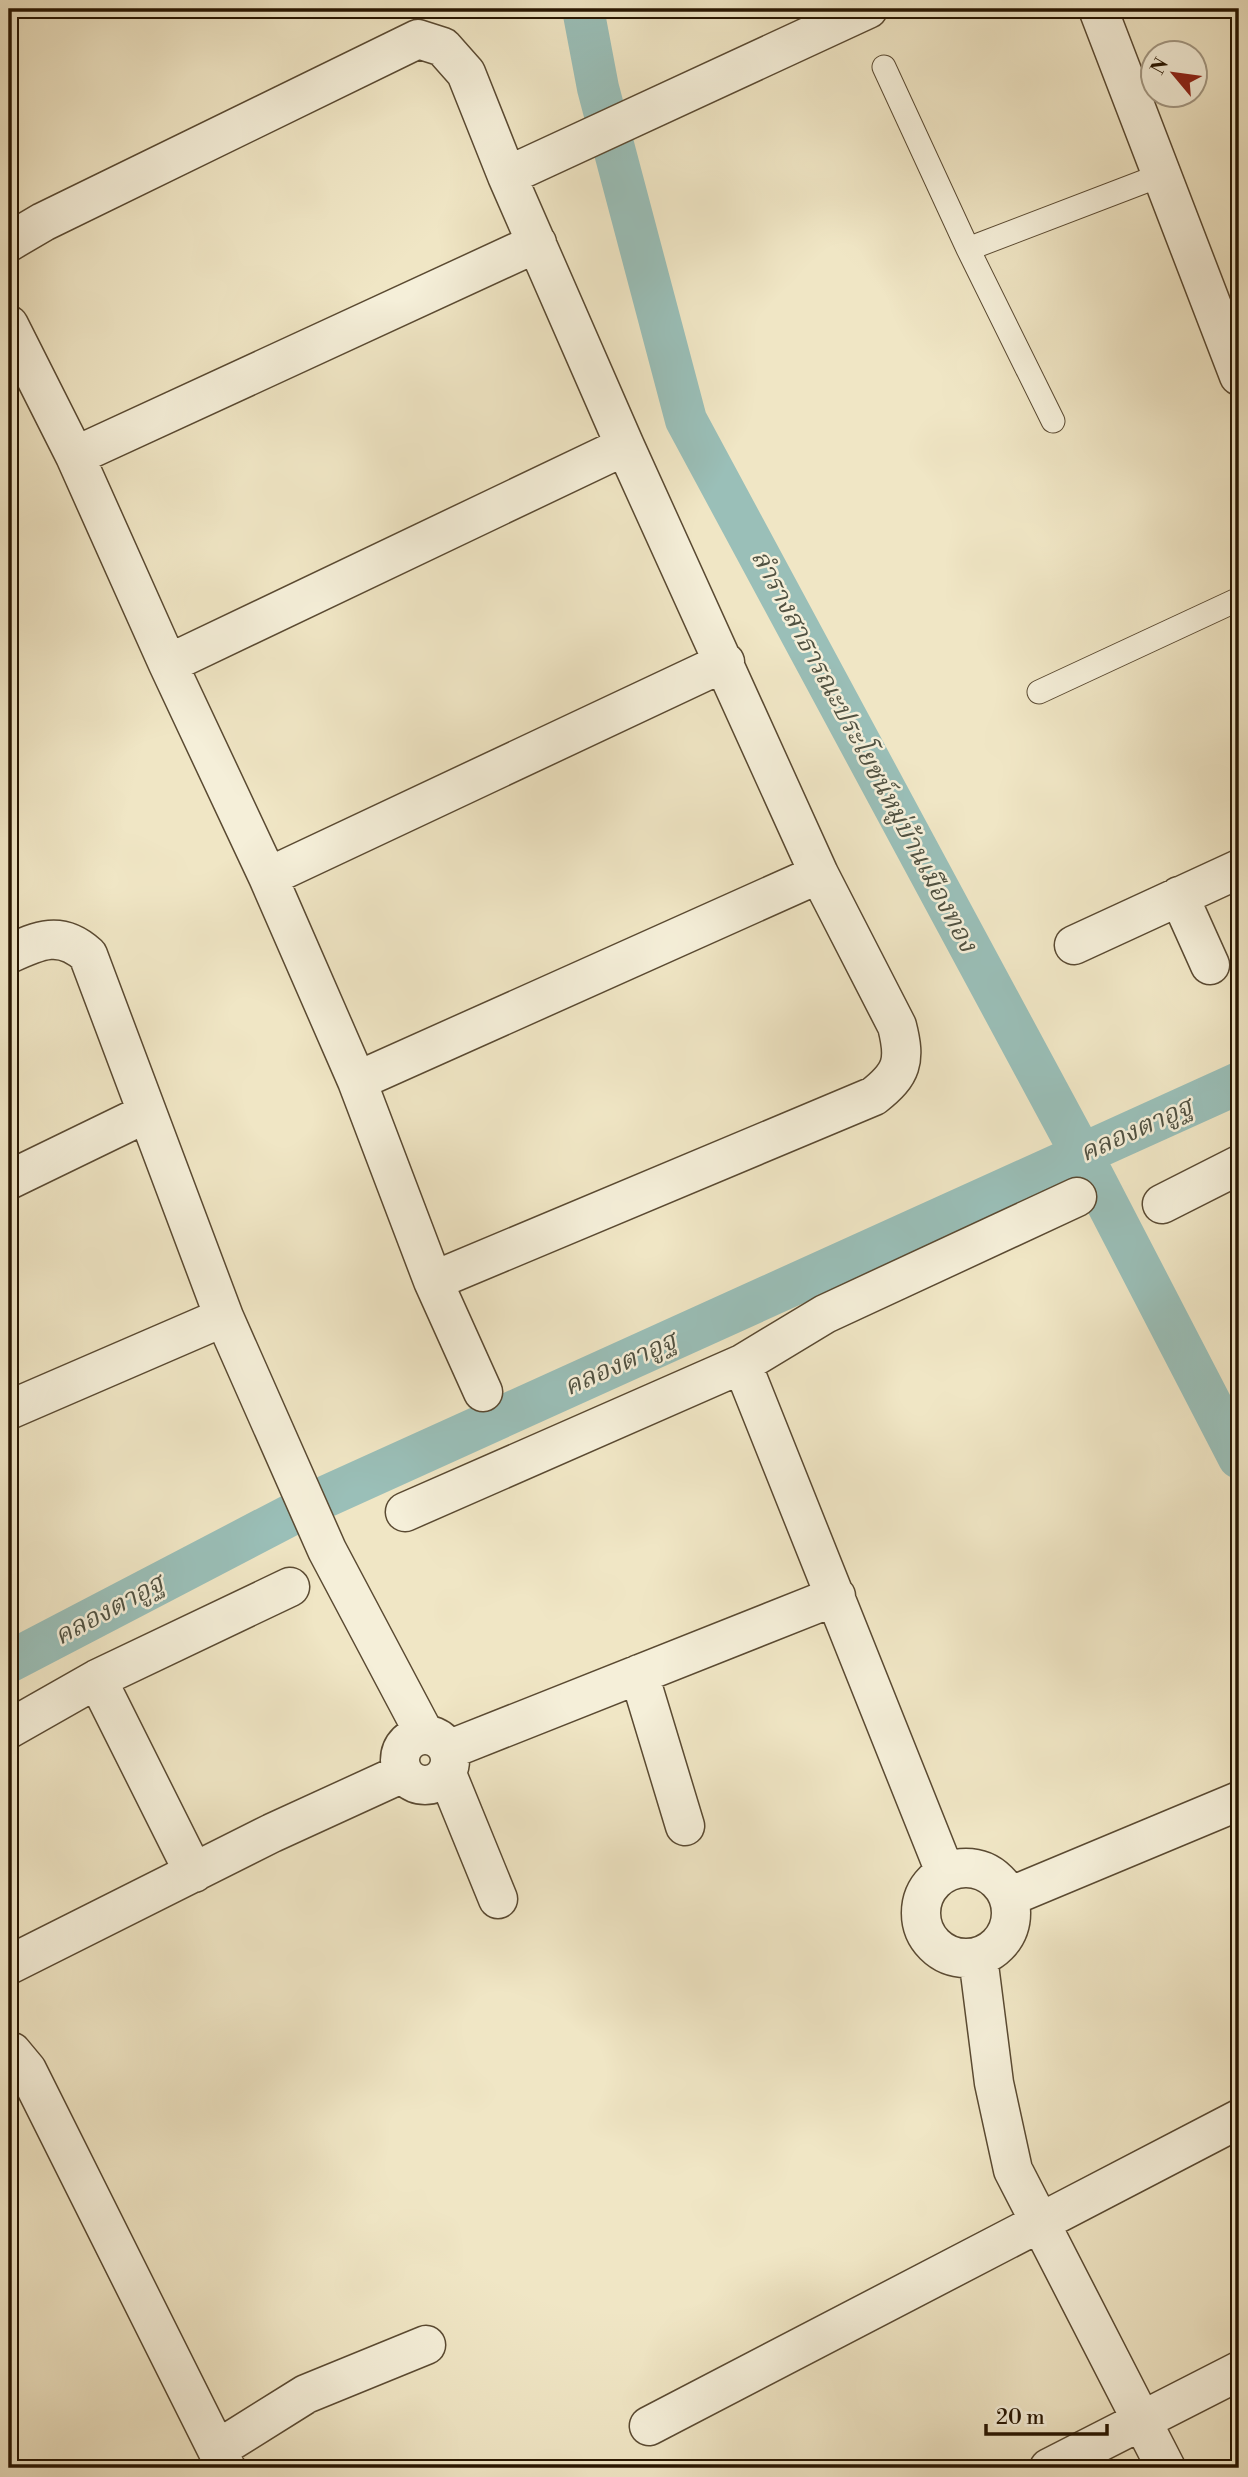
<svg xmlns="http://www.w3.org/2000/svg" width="1248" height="2477" font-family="'Libre Bodoni','Noto Serif Thai',serif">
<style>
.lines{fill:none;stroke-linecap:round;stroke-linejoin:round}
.canal{stroke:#9abfb8;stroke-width:42}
.service-casing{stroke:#5a4a32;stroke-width:25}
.minor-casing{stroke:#5a4a32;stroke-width:41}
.service{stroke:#f5efd9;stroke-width:23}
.minor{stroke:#f5efd9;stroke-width:38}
.labels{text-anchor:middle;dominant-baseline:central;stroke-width:5;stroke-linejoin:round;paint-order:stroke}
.water-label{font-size:26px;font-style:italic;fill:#505141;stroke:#f5efd9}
</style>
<rect width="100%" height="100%" fill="#f0e6c5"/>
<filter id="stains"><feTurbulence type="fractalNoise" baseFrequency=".00286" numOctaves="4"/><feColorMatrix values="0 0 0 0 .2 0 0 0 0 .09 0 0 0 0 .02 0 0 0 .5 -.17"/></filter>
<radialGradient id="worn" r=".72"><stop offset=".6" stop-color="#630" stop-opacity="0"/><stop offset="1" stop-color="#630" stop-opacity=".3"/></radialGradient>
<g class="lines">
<!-- canal -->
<path class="canal" d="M583,9L598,88L686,420L1082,1155L1239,1458
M9,1662L327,1496L1239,1083"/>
<defs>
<path id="service" d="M884,67L968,249L1053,421
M968,249L1164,174
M1039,692L1239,599"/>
<path id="minor" d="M1098,9L1239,376
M507,176L868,9
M9,242L43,222L418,39L443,47L466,73L507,176L625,446L819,874L897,1026C906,1061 902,1074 874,1096L433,1281
M9,325L75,456L168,664L268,877L357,1081L433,1281L483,1392
M75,456L537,243
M168,664L625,446
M268,877L725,662
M1179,896L1210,965
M1074,945L1239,869
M9,954C39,940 61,930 88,955L224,1317L327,1550L425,1735
M357,1081L819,874
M9,1180L147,1113
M1162,1204L1239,1165
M742,1364L825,1314L1077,1197
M9,1410L224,1317
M405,1512L742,1364L945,1872
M639,1674L685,1826
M97,1679L194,1873
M9,1729L97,1679L290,1587
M400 1760a25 25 0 1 1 50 0a25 25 0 1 1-50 0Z
M448,1750L836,1596
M447,1774L498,1899
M921 1913a45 45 0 1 1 90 0a45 45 0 1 1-90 0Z
M1009,1897L1239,1801
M978,1957L994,2083L1013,2170L1166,2468
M9,1965L272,1833L403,1773
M9,2053L12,2052L27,2070L226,2468
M649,2426L1239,2119
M218,2449L306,2394L426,2345
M1049,2468L1239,2371"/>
</defs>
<!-- service casing -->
<use href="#service" class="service-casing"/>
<!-- minor casing -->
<use href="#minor" class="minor-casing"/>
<!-- service -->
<use href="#service" class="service"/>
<!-- minor -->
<use href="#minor" class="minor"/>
</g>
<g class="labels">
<!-- water labels -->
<g class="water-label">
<text transform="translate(864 751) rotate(62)">ลำรางสาธารณะประโยชน์หมู่บ้านเมืองทอง</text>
<text transform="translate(1136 1130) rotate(-24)">คลองตาอูฐ</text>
<text transform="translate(620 1364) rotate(-24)">คลองตาอูฐ</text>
<text transform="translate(109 1610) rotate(-28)">คลองตาอูฐ</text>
</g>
</g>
<!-- margin -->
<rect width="1248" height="2477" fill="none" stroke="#f0e6c5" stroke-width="35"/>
<rect x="10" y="10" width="1227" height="2456" fill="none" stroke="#281601" stroke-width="3.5"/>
<rect x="18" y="18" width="1213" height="2442" fill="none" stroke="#281601" stroke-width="2"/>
<!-- north arrow -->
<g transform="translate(1174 74) rotate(299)"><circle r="33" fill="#f5efd9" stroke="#a39883" stroke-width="2"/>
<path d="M0-5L12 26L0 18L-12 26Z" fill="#8f2418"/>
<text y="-10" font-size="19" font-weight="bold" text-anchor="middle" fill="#281601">N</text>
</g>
<!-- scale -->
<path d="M986 2424v10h121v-10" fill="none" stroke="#281601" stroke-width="3.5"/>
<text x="996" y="2424" font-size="21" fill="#281601" stroke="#f5efd9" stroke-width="5" paint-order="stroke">20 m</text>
<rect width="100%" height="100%" filter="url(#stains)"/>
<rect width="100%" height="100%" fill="url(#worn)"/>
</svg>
